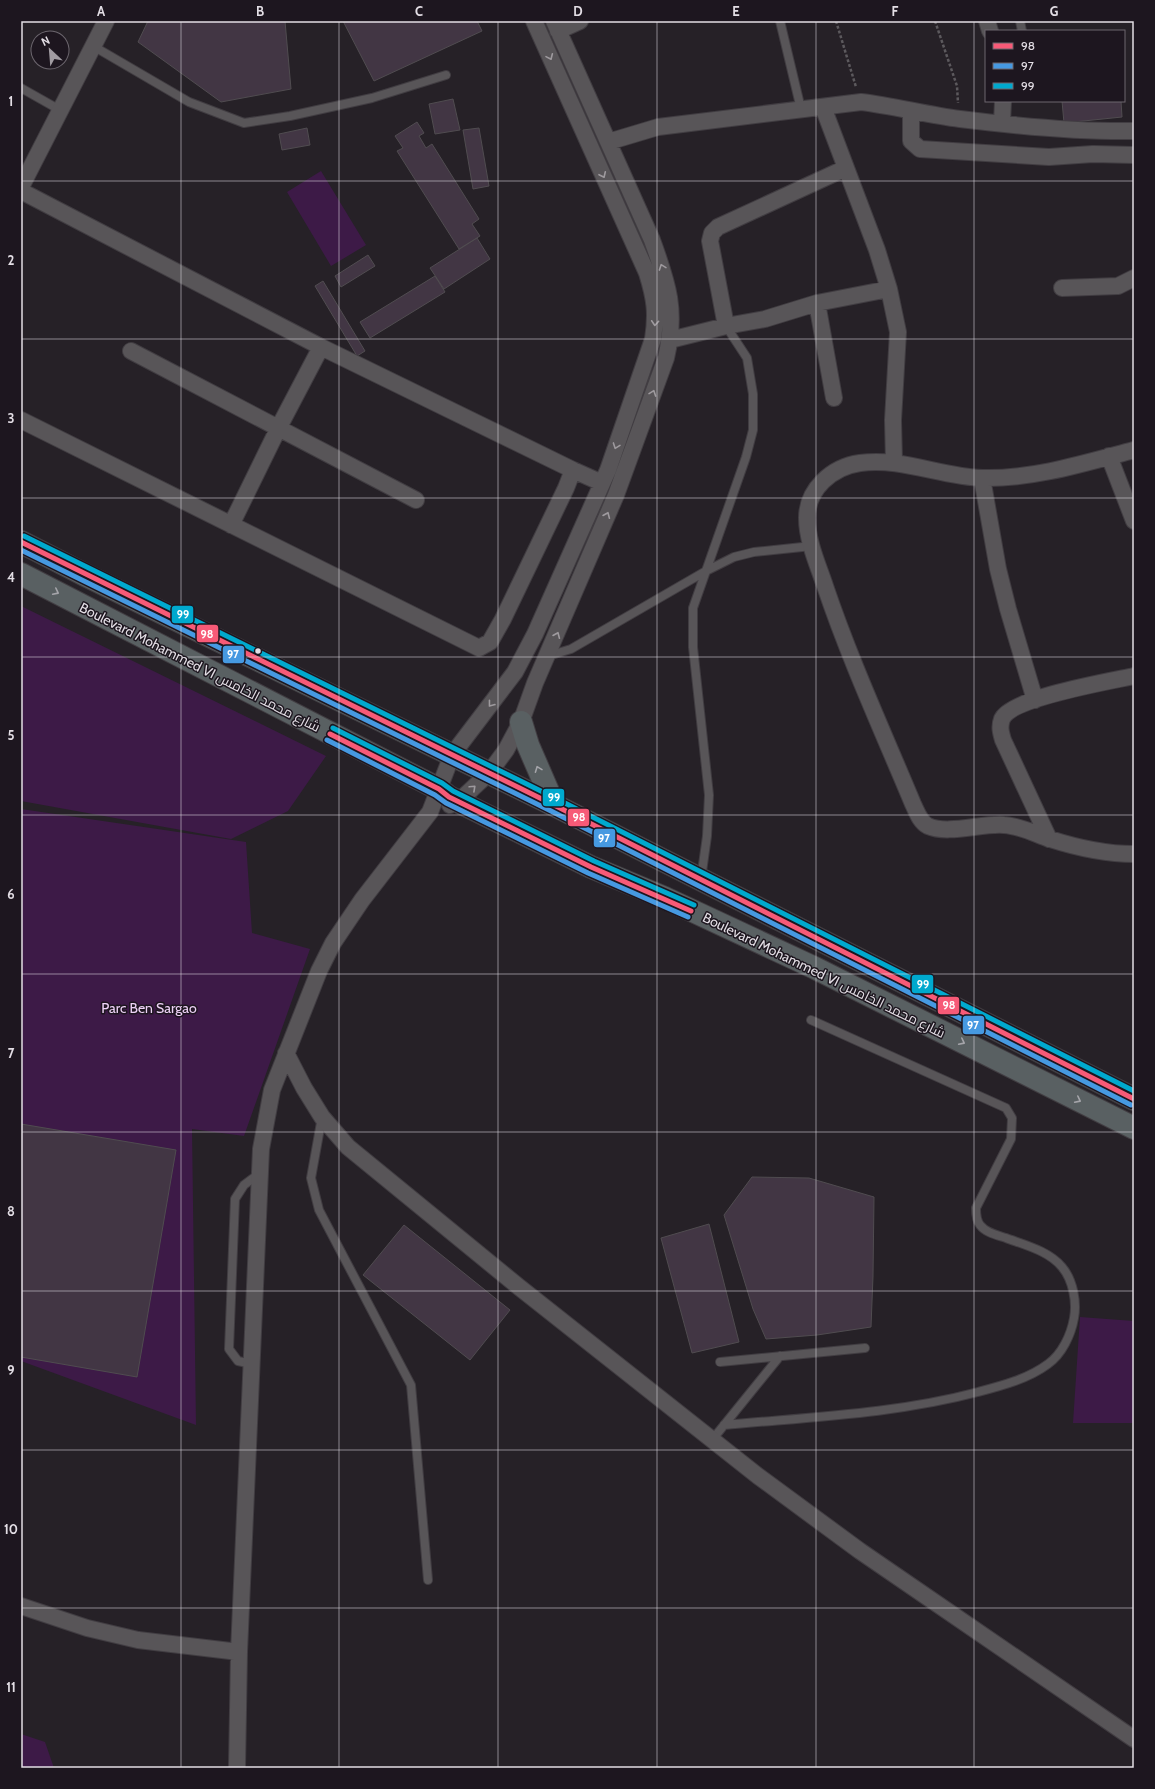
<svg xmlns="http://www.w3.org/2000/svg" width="1155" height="1789" font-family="Cabin,Cairo,sans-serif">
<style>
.green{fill:#3d1a47}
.building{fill:#423644;stroke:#504c50}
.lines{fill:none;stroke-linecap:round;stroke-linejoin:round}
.lane-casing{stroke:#413d42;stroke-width:10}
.street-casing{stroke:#413d42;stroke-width:18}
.primary-casing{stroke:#413d42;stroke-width:24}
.path{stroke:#5c595d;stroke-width:2.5;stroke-dasharray:3 2;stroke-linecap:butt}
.lane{stroke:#585558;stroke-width:8}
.street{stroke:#585558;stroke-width:16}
.primary{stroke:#596062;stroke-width:22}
.bus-1-casing{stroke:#1d161f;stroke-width:8}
.bus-2-casing{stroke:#1d161f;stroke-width:8}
.bus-3-casing{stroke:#1d161f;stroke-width:8}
.bus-1{stroke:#f75a77;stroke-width:5}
.bus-2{stroke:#4699e1;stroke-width:5}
.bus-3{stroke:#00a9ce;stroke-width:5}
.oneway{stroke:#9e9a9e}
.oneway2{stroke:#a5a5aa}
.grid{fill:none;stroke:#e3dee5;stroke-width:1;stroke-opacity:0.55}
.bus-dot{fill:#e3dee5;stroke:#1d161f;stroke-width:1.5}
.labels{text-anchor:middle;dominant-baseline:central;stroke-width:3;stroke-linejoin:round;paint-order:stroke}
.street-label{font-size:14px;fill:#e3dee5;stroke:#1d161f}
.park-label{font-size:14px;fill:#eed2f7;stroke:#1d161f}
.line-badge{stroke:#1d161f;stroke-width:1.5}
.badge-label{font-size:11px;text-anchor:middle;font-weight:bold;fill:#fff}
.neatline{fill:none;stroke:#e3dee5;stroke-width:1.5}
.grid-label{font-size:13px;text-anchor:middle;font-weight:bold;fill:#e3dee5}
</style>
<rect width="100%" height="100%" fill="#262127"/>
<!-- green -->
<path class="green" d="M321,171L366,245L331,266L287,192Z
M21,606L326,756L288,811L231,839L21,801Z
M21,809L246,842L252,933L310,949L244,1136L192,1129L196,1425L21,1361Z
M1080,1317L1134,1321V1423H1073Z
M21,1734L45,1742L54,1768H21Z"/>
<!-- building -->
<path class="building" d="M148,21H285L291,89L221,102L138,42Z
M343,21H477L482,31L374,81Z
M453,99L460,130L435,134L429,104Z
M1062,101H1121L1122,117L1064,123Z
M417,122L424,133L419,136L426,148L432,144L479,219L472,224L480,236L459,249L397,151L403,148L395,136Z
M307,128L310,145L282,150L279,134Z
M479,128L489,186L473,189L463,130Z
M477,238L490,259L444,289L430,268Z
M368,255L375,266L341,287L335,276Z
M435,276L445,292L370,338L360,322Z
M323,281L365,351L357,356L315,286Z
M21,1124L176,1150L137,1377L21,1357Z
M752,1177L809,1178L874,1197L873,1276L871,1327L817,1335L766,1339L753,1309L724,1215Z
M709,1224L739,1342L692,1353L661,1238Z
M404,1225L510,1310L470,1360L363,1275Z"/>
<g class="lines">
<defs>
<path id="lane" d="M780,21L801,109
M1020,21L1022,31
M93,46L189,102L244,123L290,116L372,98L446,75
M21,88L60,110
M548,656L571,649L706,571L734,557L754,552L812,546
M701,879L707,836L709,795L693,647V608L746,457L753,430V394L747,358L726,326
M322,1117L311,1178L319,1210L411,1385L428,1580
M720,1362L865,1348
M252,1364L238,1361L229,1349L235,1199L244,1185L260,1173
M724,1425C809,1417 895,1414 978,1392C1001,1386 1028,1379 1048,1364C1062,1354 1071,1335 1074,1318C1077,1302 1073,1280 1062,1267C1049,1251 1025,1245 1006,1238C997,1235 986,1233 980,1225C976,1220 976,1213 976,1208L1011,1139L1012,1118L1006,1108L811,1020
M712,1440L780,1356"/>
<path id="street" d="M987,21L990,31
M558,31L580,21
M823,107L877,250L889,289L898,332L893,420L894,462
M911,111V141L920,149L1049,157L1093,154L1134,155
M1002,123L1003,101
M608,142L658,127L861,102C895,106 927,115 960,119C1017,126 1077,132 1134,131
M21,187L106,21
M21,191L321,347L573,470L566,488L503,619L490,642L479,648L21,420
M1062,288L1118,286L1134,278
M817,303L834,398
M726,326L710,241L712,233L718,227L846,168
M670,340L726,326L765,319L817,303L889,289
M131,351L416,500
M1134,450C1085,463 1034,479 983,478C942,477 901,457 860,463C832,467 807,489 807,518C807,541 818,565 825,586C850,660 883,732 913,804C917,812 920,822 928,826C948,835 982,823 1004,825C1021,826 1035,834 1050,839C1078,848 1105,854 1134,854
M1109,456L1134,521
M573,470L602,483
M982,478L998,569L1008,609L1035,700
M231,525L279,427L321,347
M450,805L459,801L489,773L506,750L521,722L535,683L616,495L666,358C677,311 668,284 652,240L554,21
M1049,839L1003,740C1001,733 999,727 1002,719C1011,698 1111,681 1134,676
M286,1053L304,1088L322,1117L348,1147L519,1287L758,1476L860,1551L1134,1739
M21,1606L87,1628L138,1640L239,1652
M237,1768L239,1652L261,1149L272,1090L319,971L333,943L362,900L430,812L452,755L515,672L535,634L608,470L653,339C657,313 655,299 647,273L534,21"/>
<path id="primary" d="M21,542L85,575L554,805L1134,1099
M21,574L439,789L449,797L591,867L665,898L815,968L1134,1128
M521,722L528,745L554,805"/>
</defs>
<!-- lane casing -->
<use href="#lane" class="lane-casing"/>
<!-- street casing -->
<use href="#street" class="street-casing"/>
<!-- primary casing -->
<use href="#primary" class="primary-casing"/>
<!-- path -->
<path class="path" d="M836,21L856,87
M935,21L957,86L958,103"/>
<!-- lane -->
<use href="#lane" class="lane"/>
<!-- street -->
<use href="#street" class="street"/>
<!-- primary -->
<use href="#primary" class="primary"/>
<defs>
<path id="bus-1" d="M21,542L554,805L1134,1099
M330,734L439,789L449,797L591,867L691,911"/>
<path id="bus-2" d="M21,550L551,811L1131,1105
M327,740L435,795L446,803L588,873L688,917"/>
<path id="bus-3" d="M24,536L557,799L1134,1091
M333,728L442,783L453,791L594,861L694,905"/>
</defs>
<!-- bus-1 casing -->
<use href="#bus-1" class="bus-1-casing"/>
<!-- bus-2 casing -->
<use href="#bus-2" class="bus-2-casing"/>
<!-- bus-3 casing -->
<use href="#bus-3" class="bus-3-casing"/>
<!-- bus-1 -->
<use href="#bus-1" class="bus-1"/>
<!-- bus-2 -->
<use href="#bus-2" class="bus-2"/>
<!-- bus-3 -->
<use href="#bus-3" class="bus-3"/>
</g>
<!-- one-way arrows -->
<defs><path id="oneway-chevron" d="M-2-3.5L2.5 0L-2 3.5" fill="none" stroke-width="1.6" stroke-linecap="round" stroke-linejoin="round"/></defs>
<g class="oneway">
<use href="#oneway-chevron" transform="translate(550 57) rotate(66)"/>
<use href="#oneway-chevron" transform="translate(603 175) rotate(65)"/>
<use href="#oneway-chevron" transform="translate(662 267) rotate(-110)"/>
<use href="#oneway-chevron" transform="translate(655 323) rotate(94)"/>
<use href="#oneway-chevron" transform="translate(653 393) rotate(-70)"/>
<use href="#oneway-chevron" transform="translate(616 446) rotate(110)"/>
<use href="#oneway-chevron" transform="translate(607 515) rotate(-67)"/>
<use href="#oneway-chevron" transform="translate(557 635) rotate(-67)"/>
<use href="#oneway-chevron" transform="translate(491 704) rotate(128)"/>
<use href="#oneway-chevron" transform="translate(473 788) rotate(-43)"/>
</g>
<g class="oneway2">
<use href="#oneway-chevron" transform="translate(56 592) rotate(27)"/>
<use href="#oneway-chevron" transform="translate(538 769) rotate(-111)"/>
<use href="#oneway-chevron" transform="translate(962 1042) rotate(27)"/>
<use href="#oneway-chevron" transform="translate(1078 1100) rotate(27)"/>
</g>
<!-- grid -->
<path class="grid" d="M181,21V1768M339,21V1768M498,21V1768M657,21V1768M816,21V1768M974,21V1768M21,181H1134M21,339H1134M21,498H1134M21,657H1134M21,815H1134M21,974H1134M21,1132H1134M21,1291H1134M21,1450H1134M21,1608H1134"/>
<!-- markers -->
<circle class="bus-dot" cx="258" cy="651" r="3.5"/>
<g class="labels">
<!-- street labels -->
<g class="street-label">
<text transform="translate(200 667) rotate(27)">Boulevard Mohammed VI شارع محمد الخامس</text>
<text transform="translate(824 975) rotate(26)">Boulevard Mohammed VI شارع محمد الخامس</text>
</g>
<!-- park labels -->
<g class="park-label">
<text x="149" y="1008">Parc Ben Sargao</text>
</g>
</g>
<g class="line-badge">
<rect x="171" y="605" width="23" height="19" rx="4" fill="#00a9ce"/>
<rect x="196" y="624" width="23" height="19" rx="4" fill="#f75a77"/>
<rect x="222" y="645" width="23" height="19" rx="4" fill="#4699e1"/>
<rect x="542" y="788" width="23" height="19" rx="4" fill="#00a9ce"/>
<rect x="567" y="808" width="23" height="19" rx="4" fill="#f75a77"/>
<rect x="593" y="828" width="23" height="20" rx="4" fill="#4699e1"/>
<rect x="911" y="974" width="23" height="20" rx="4" fill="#00a9ce"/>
<rect x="937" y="996" width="23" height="19" rx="4" fill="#f75a77"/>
<rect x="962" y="1015" width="23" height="20" rx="4" fill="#4699e1"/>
</g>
<g class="badge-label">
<text x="183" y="618">99</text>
<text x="207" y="638">98</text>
<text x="233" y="658">97</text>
<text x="554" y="801">99</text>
<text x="579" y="821">98</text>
<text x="604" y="842">97</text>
<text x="923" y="988">99</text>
<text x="949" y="1009">98</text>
<text x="973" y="1029">97</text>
</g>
<!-- border -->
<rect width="1155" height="1789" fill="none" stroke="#1d161f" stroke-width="44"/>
<!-- legend -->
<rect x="985" y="30" width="140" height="72" fill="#1d161f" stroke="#6c666e"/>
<rect x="993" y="43" width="20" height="6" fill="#f75a77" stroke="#6c666e"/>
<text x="1021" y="50" font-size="12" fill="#e3dee5">98</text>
<rect x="993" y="63" width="20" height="6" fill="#4699e1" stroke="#6c666e"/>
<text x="1021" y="70" font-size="12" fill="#e3dee5">97</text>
<rect x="993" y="83" width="20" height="6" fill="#00a9ce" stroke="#6c666e"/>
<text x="1021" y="90" font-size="12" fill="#e3dee5">99</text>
<!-- north arrow -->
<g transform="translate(50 50) rotate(334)"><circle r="19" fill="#1d161f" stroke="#6c666e"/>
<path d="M0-3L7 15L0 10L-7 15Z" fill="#a19ca2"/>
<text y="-6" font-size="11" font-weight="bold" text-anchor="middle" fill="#e3dee5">N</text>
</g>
<rect x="22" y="22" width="1111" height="1745" class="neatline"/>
<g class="grid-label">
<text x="101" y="16">A</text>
<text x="260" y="16">B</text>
<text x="419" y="16">C</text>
<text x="578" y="16">D</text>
<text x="736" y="16">E</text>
<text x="895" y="16">F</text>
<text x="1054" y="16">G</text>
<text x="11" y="106">1</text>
<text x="11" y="265">2</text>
<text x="11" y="423">3</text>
<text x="11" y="582">4</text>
<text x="11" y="740">5</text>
<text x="11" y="899">6</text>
<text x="11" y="1058">7</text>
<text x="11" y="1216">8</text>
<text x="11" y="1375">9</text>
<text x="11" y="1534">10</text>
<text x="11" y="1692">11</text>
</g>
</svg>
